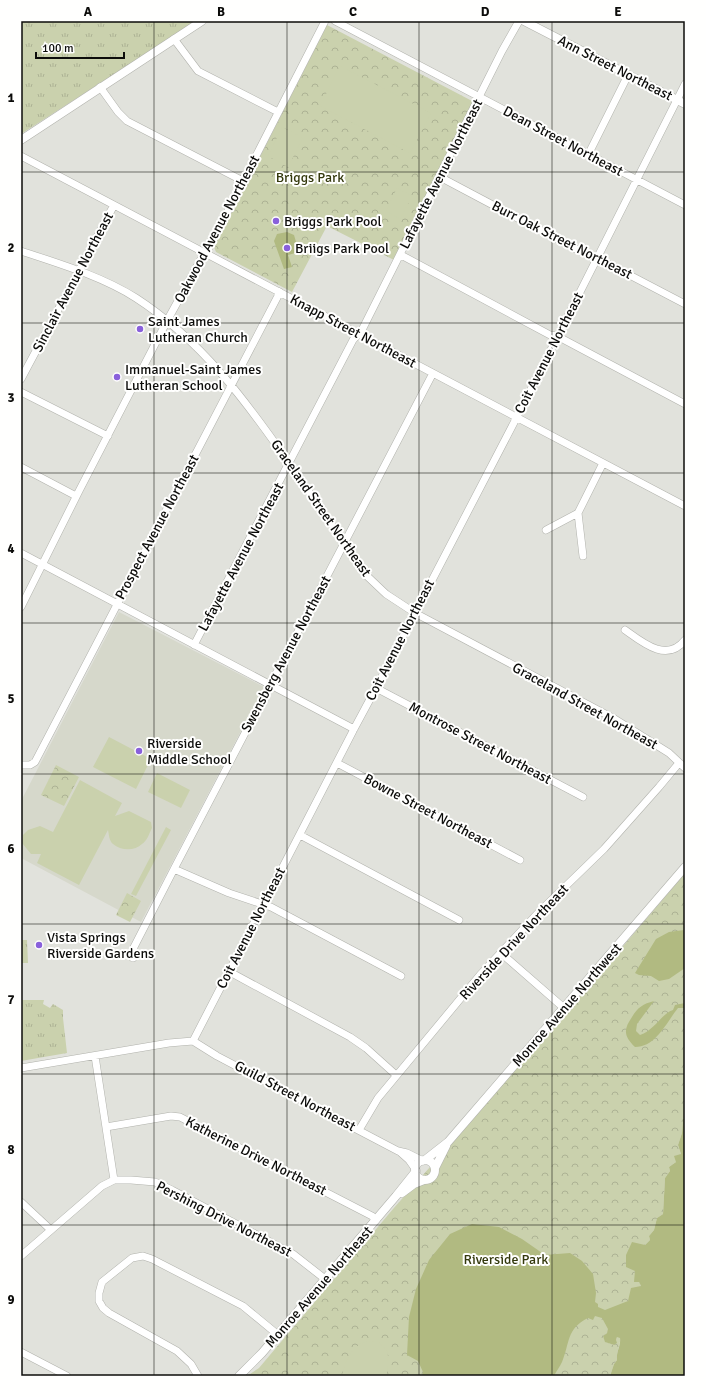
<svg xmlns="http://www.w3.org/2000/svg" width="706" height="1397" font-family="Signika,sans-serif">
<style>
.built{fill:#d6d8cb}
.grass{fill:url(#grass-tufts)}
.park{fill:url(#park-crowns)}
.pitch{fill:#cad1ad}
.water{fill:#b1ba81}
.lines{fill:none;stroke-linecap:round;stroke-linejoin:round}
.minor-casing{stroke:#b1b2ac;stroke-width:8}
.major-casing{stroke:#b1b2ac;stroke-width:9}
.minor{stroke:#fff;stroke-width:7}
.major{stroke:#fff;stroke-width:8}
.grid{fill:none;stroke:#0c0c0a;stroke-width:1;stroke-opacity:0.55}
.poi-dot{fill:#8960db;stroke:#fffffe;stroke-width:1.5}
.labels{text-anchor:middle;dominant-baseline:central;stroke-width:4;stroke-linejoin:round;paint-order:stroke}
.street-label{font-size:14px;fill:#0c0c0a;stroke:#fffffe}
.park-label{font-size:14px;fill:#33380c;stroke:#fffffe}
.poi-label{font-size:14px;fill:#0c0c0a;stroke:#fffffe;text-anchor:start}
.neatline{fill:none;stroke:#0c0c0a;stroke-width:1.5}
.grid-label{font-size:13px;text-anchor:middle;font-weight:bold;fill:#0c0c0a}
</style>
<defs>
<pattern id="grass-tufts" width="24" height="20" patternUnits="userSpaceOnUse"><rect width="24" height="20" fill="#cad1ad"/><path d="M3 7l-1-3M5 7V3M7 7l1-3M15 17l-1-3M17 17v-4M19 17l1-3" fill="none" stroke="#acb294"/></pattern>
<pattern id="park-crowns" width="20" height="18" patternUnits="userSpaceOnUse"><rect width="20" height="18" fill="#cad1ad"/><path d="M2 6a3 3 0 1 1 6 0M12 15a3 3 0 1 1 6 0" fill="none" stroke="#acb294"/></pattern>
</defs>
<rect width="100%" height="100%" fill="#e1e2dc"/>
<!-- built -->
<path class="built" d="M119,612L264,687L141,922L21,858V801Z"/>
<!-- grass -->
<path class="grass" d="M21,21H197L21,134Z
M21,940H27L28,963H21Z
M21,1000H44L43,1004L50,1008L53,1004L63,1010V1018L67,1053L21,1061Z"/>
<!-- park -->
<path class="park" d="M327,25L474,102L394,260L327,226L292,292L216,252L214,247Z
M56,765L79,777L64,806L41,795Z
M685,873V1119L683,1120L682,1133L678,1145L681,1154L676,1162L669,1167L670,1171L665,1178L663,1214L657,1218L654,1230L649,1236L650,1240L645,1245L635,1271L641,1286L628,1301L607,1333L603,1336L606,1342L614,1345L617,1337H620C621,1345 616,1351 617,1360L614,1364L610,1376H247L259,1368L393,1209L591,984Z
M127,893L141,901L130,922L116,915Z"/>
<!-- pitch -->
<path class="pitch" d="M340,66L431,113L410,153L320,106Z
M282,127L303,138L288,167L268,156Z
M397,188L412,196L400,219L386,211Z
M109,737L151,759L136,789L93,767Z
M157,773L190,790L181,808L148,792Z
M80,780L122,803L115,816L129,811L151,822L152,828C149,834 147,841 142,844C135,851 121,851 113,844C109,841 109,834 108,830L79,885L37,863L41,854H31L22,843L23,835L28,830L40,826L53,832Z
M166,827L171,830L136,896L131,894Z
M378,1341L388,1352L387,1375L386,1376H342C345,1363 350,1347 365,1342C369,1341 374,1341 378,1341Z"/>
<!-- water -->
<path class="water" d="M287,232L294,235L299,252L288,255L292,267L284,269L274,241L277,234Z
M684,930L685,931V968L669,979L659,981L651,976L639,975L635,973L656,939L669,932Z
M654,1001L637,1024L636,1031L640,1035C655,1030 661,1014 673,1010L675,1005L685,1003V1008H678C666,1023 656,1047 635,1047C624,1036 623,1030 632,1017C638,1007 643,1004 654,1001Z
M683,1119H685V1376H610L614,1364L617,1360C616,1351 621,1346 620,1338L617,1337L616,1340L617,1343L614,1345L605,1342L603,1336L607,1333L608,1329L602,1318L595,1316L593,1320L588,1318C566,1329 570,1343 562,1362C560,1367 556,1371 554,1376H422L423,1372L418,1361L407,1355L409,1317L416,1289L429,1260L450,1234L472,1224L499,1227L522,1239L545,1255L570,1253L582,1261L593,1274L596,1293L595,1302L598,1304V1307L605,1310L628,1301L631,1288L641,1286L639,1282H634L635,1271L626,1267V1255L632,1242L645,1245L650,1240L649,1236L654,1230L657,1218L663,1214L665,1178L670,1171L669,1167L676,1162L674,1156L681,1154L678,1145L682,1133Z"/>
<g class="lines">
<defs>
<path id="minor" d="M335,21L685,205
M174,39L198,71L278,112
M100,87L118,112L127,121L243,181
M588,155L628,75
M21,156L685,506
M440,177L589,256L597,258L685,304
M21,251C60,264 101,276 136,298C201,340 246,401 289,463C315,501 341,538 367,576L386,594L415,613L613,718L669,753L685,768
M401,255L550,335L557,336L685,404
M21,379L114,205
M21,392L108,436
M21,467L76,496
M578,513L603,463
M578,513L583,556
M546,530L578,513
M21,553L354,729
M21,607L79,491L167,321L201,259L210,246L325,21
M625,630C643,643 667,663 685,640
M194,645L353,340L363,328L502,51L519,21
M376,688L583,797
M337,763L520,860
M21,765H30L35,762L280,292
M300,835L459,920
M174,869L229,893L271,907L401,976
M501,953L564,1008
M133,958L134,947L174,869L433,373
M228,971L350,1037L366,1048L396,1075
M193,1041L217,1056L398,1151L407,1153L423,1161
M95,1056L114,1180
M21,1068L169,1043L193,1041L354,729L376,688L520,411L685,84
M106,1127L171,1116L180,1117L372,1216L376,1220
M359,1130L378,1098L480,975L539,912L604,849L659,787L679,763
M400,1152L409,1160L416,1170
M21,1202L51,1230
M21,1256L102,1186L114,1180H131L155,1182L172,1190L293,1254L325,1279
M21,1352L67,1376
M198,1376L191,1364L177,1351L109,1313L103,1308L99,1301V1293L102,1282L132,1258L143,1256L152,1259L243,1306L277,1334"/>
<path id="major" d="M524,21L685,104
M21,140L202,21
M425,1160L448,1142L685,867
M415 1170a10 10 0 1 1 20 0a10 10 0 1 1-20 0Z
M435,1168L446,1146
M402,1193L414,1184L424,1180
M239,1376L262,1353L396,1196L416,1171"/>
</defs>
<!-- minor casing -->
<use href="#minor" class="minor-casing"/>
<!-- major casing -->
<use href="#major" class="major-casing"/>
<!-- minor -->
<use href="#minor" class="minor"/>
<!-- major -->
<use href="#major" class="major"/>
</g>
<!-- grid -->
<path class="grid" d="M154,21V1376M287,21V1376M419,21V1376M552,21V1376M21,172H685M21,323H685M21,473H685M21,623H685M21,774H685M21,924H685M21,1074H685M21,1225H685"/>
<!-- markers -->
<g class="poi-dot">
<circle cx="276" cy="221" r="4"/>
<circle cx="287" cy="248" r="4"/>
<circle cx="140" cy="329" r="4"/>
<circle cx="117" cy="377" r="4"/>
<circle cx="139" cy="751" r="4"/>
<circle cx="39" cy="945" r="4"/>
</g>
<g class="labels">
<!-- street labels -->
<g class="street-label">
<text transform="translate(615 68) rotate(27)">Ann Street Northeast</text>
<text transform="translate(563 141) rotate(28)">Dean Street Northeast</text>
<text transform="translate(441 174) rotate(-63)">Lafayette Avenue Northeast</text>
<text transform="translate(217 229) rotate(-62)">Oakwood Avenue Northeast</text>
<text transform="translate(562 240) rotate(27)">Burr Oak Street Northeast</text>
<text transform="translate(73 282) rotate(-62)">Sinclair Avenue Northeast</text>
<text transform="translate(353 331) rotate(28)">Knapp Street Northeast</text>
<text transform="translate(549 353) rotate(-63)">Coit Avenue Northeast</text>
<text transform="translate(321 508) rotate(55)">Graceland Street Northeast</text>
<text transform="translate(157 527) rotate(-62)">Prospect Avenue Northeast</text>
<text transform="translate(241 557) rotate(-62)">Lafayette Avenue Northeast</text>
<text transform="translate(400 640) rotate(-63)">Coit Avenue Northeast</text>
<text transform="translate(286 654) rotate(-62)">Swensberg Avenue Northeast</text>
<text transform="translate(585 706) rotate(29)">Graceland Street Northeast</text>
<text transform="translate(480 743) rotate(28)">Montrose Street Northeast</text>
<text transform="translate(428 811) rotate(28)">Bowne Street Northeast</text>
<text transform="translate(251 928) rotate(-63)">Coit Avenue Northeast</text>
<text transform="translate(514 942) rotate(-47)">Riverside Drive Northeast</text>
<text transform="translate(567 1005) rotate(-49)">Monroe Avenue Northwest</text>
<text transform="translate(295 1096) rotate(28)">Guild Street Northeast</text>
<text transform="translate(256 1156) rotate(27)">Katherine Drive Northeast</text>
<text transform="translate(224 1219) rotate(27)">Pershing Drive Northeast</text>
<text transform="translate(319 1287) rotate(-49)">Monroe Avenue Northeast</text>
</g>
<!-- park labels -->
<g class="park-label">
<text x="310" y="177">Briggs Park</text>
<text x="506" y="1259">Riverside Park</text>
</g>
<!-- poi labels -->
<g class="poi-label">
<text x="284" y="221">Briggs Park Pool</text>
<text x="295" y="248">Briigs Park Pool</text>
<text x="148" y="321">Saint James<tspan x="148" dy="16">Lutheran Church</tspan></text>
<text x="125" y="369">Immanuel-Saint James<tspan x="125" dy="16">Lutheran School</tspan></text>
<text x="147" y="743">Riverside<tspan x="147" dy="16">Middle School</tspan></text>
<text x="47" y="937">Vista Springs<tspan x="47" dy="16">Riverside Gardens</tspan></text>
</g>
</g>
<!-- border -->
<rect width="706" height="1397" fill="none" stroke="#fffffe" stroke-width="44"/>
<!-- scale -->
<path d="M36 52v6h88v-6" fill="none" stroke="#0c0c0a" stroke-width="2"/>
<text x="42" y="52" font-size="12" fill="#0c0c0a" stroke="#fffffe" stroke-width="3" paint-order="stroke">100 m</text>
<rect x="22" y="22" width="662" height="1353" class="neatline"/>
<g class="grid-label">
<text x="88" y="16">A</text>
<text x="221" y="16">B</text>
<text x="353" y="16">C</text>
<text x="485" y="16">D</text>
<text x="618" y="16">E</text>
<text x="11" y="102">1</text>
<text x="11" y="252">2</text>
<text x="11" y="402">3</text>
<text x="11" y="553">4</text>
<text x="11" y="703">5</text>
<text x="11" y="853">6</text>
<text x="11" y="1004">7</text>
<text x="11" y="1154">8</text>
<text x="11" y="1304">9</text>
</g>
</svg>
